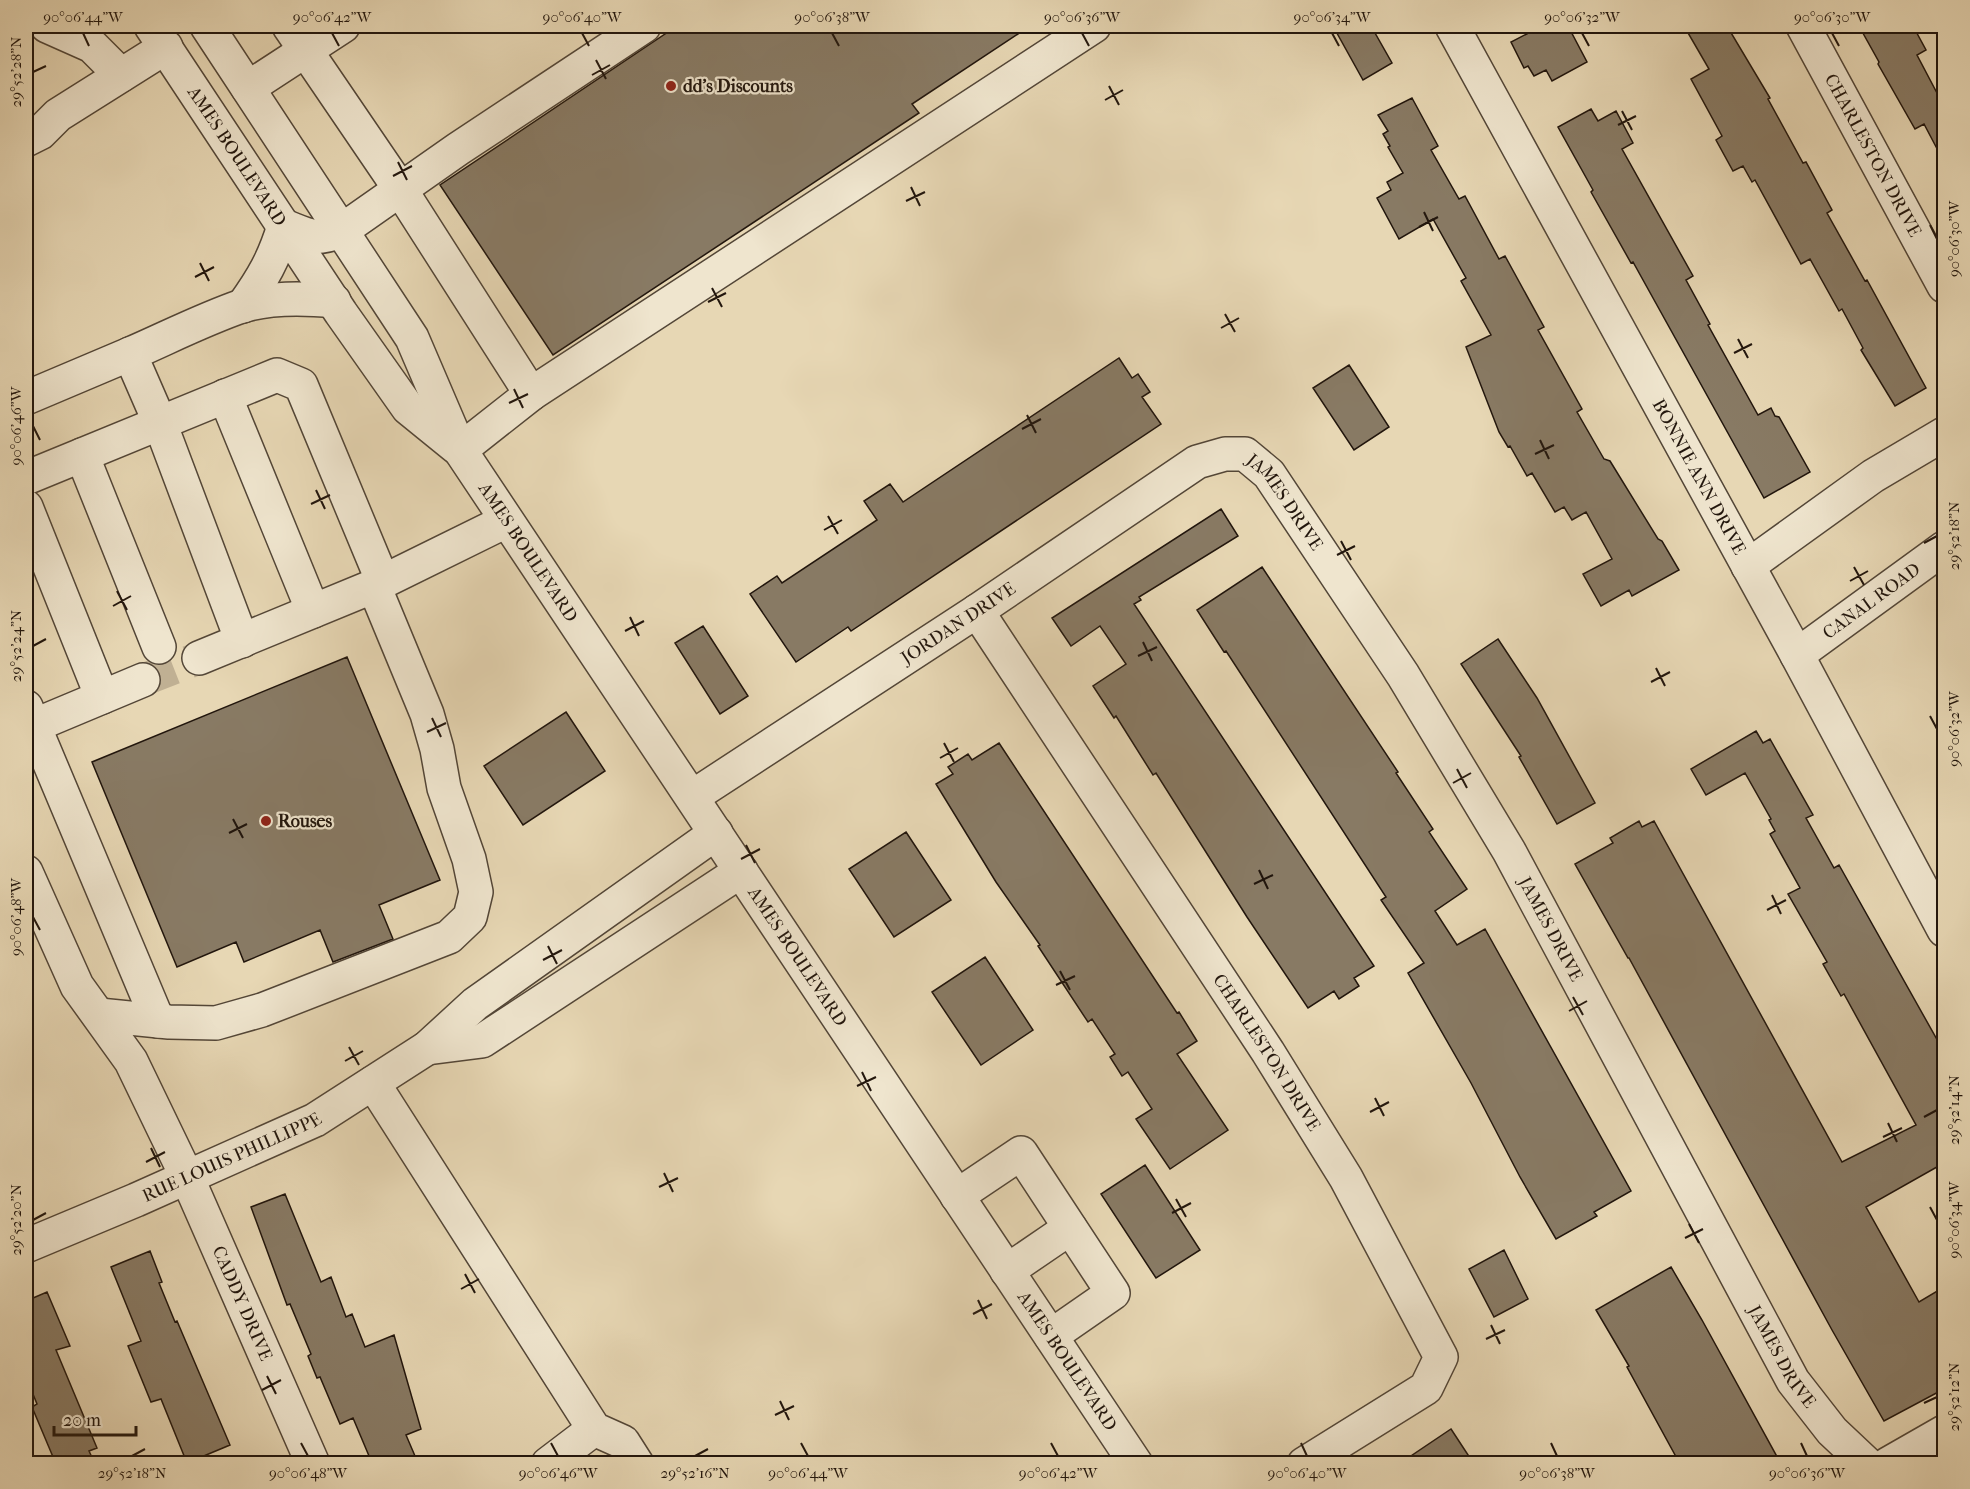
<svg xmlns="http://www.w3.org/2000/svg" width="1970" height="1489" font-family="'IM FELL French Canon',serif">
<style>
.building{fill:#887a64;stroke:#22160d;stroke-width:1.5}
.lines{fill:none;stroke-linecap:round;stroke-linejoin:round}
.minor-tunnel{stroke:#c0b093;stroke-width:33;stroke-dasharray:33 16;stroke-linecap:butt}
.minor-casing{stroke:#534637;stroke-width:36}
.minor{stroke:#efe5ce;stroke-width:33}
.ticks{fill:none;stroke:#22160d;stroke-width:2}
.poi-dot{fill:#8f2418;stroke:#efe5ce;stroke-width:2}
.labels{text-anchor:middle;dominant-baseline:central;stroke-width:4.5;stroke-linejoin:round;paint-order:stroke}
.poi-label{font-size:18px;font-weight:bold;fill:#22160d;stroke:#efe5ce;text-anchor:start}
.street-label{font-size:18px;fill:#22160d;stroke:#efe5ce}
.neatline{fill:none;stroke:#22160d;stroke-width:2}
.ticks-label{font-size:15px;text-anchor:middle;fill:#22160d}
</style>
<rect width="100%" height="100%" fill="#e7d7b4"/>
<filter id="stains"><feTurbulence type="fractalNoise" baseFrequency=".00333" numOctaves="4"/><feColorMatrix values="0 0 0 0 .2 0 0 0 0 .09 0 0 0 0 .02 0 0 0 .5 -.17"/></filter>
<radialGradient id="worn" r=".72"><stop offset=".6" stop-color="#630" stop-opacity="0"/><stop offset="1" stop-color="#630" stop-opacity=".3"/></radialGradient>
<!-- building -->
<path class="building" d="M677,26H1030L912,104L919,113L553,355L440,185Z
M1333,26H1371L1392,63L1363,80Z
M1542,26H1568L1587,62L1552,81L1546,70L1534,76L1528,66L1524,68L1511,42Z
M1684,26H1727L1770,98L1768,99L1803,163L1806,162L1832,210L1827,213L1865,281L1867,280L1926,388L1895,406L1861,350L1863,348L1842,309L1839,311L1810,259L1801,264L1755,180L1752,182L1743,166L1733,171L1716,140L1722,136L1691,79L1709,69Z
M1859,26H1913L1926,50L1917,55L1937,93L1944,89V162L1924,124L1915,129L1878,64L1879,62Z
M1412,98L1438,146L1431,150L1459,199L1465,196L1499,259L1505,256L1544,327L1538,330L1582,409L1577,412L1604,459L1610,461L1658,539L1662,541L1679,570L1632,596L1629,590L1601,606L1583,574L1612,559L1586,512L1572,520L1564,507L1555,512L1532,473L1527,476L1510,446L1508,447L1499,432L1466,347L1491,335L1461,281L1466,278L1433,219L1399,239L1377,198L1391,190L1387,182L1403,173L1388,147L1390,146L1383,134L1388,131L1378,115Z
M1591,109L1598,121L1616,111L1633,143L1622,149L1693,276L1686,280L1710,324L1708,325L1758,415L1771,408L1775,416L1779,417L1810,472L1764,498L1633,262L1631,263L1591,192L1593,190L1558,127Z
M1119,358L1132,378L1138,374L1150,392L1142,397L1161,424L851,631L848,627L796,662L750,594L777,576L782,583L877,520L864,501L890,484L903,502Z
M1349,365L1389,427L1354,450L1313,388Z
M1221,509L1238,536L1139,597L1141,600L1134,604L1374,966L1354,978L1359,986L1339,999L1334,991L1308,1008L1247,917L1156,773L1153,775L1116,716L1114,718L1093,686L1126,664L1100,626L1071,646L1052,618Z
M1262,567L1398,772L1396,773L1433,829L1429,832L1467,889L1435,911L1457,945L1485,929L1631,1191L1594,1212L1597,1216L1556,1239L1520,1177L1471,1083L1408,973L1424,963L1381,900L1386,897L1226,651L1224,652L1197,610Z
M703,626L748,696L720,714L675,643Z
M1498,639L1537,698L1595,803L1557,824L1519,757L1521,756L1461,664Z
M347,657L440,880L379,905L393,939L333,962L320,930L244,962L236,942L177,967L92,762Z
M566,712L605,771L523,825L484,766Z
M1756,731L1763,743L1770,739L1813,815L1806,818L1834,868L1839,865L1944,1052V1163L1866,1207L1919,1302L1944,1287V1389L1884,1421L1832,1330L1629,958H1628L1575,864L1613,843L1610,838L1639,821L1642,827L1654,821L1842,1162L1916,1125L1844,994L1841,996L1823,964L1827,962L1788,894L1800,888L1770,834L1775,831L1769,820L1771,819L1745,773L1706,795L1691,769Z
M999,743L1177,1013L1179,1012L1197,1041L1177,1054L1228,1130L1170,1169L1136,1119L1152,1109L1128,1072L1122,1076L1110,1057L1115,1054L1092,1019L1088,1022L1038,946L1040,945L996,882L936,784L953,774L948,767L968,754L972,760Z
M906,832L951,900L894,937L849,869Z
M985,957L1033,1030L981,1065L932,992Z
M1145,1165L1200,1250L1156,1278L1101,1194Z
M285,1194L321,1282L331,1277L346,1317L352,1314L365,1347L394,1335L421,1429L406,1435L418,1463H372L353,1418L340,1424L320,1377L317,1378L308,1356L311,1354L290,1304L287,1305L251,1207Z
M1504,1250L1528,1299L1494,1317L1469,1269Z
M150,1251L162,1282L159,1283L175,1322L177,1321L230,1445L187,1463L161,1399L151,1402L128,1346L141,1341L111,1267Z
M1671,1267L1702,1320L1781,1464H1680L1627,1367L1629,1366L1596,1310Z
M47,1292L70,1346L56,1350L97,1448L89,1451L95,1464H56L32,1407L37,1404L26,1377V1301Z
M1451,1429L1474,1464H1399Z"/>
<g class="lines">
<!-- minor-tunnel -->
<path class="minor-tunnel" d="M143,680L199,658"/>
<defs>
<g id="minor">
<path d="M47,26L92,46L121,75"/>
<path id="s1" d="M151,26L341,313L408,408L456,447"/>
<path id="s2" d="M207,26L412,338L460,450L1136,1464"/>
<path d="M289,26L400,189L531,394L460,450"/>
<path id="s3" d="M1452,26L1797,655L1944,930"/>
<path id="s4" d="M1803,26L1944,286"/>
<path d="M248,88L343,26"/>
<path d="M26,140L40,133L58,115L166,47"/>
<path d="M243,306C263,278 274,259 284,226C310,236 314,241 341,231L458,149L644,26"/>
<path d="M531,394L1094,26"/>
<path d="M225,396L313,611"/>
<path d="M26,398L130,354"/>
<path d="M82,455L159,647"/>
<path d="M26,478L277,375L301,385L383,582"/>
<path d="M26,507L102,697"/>
<path d="M1748,566L1873,476L1944,434"/>
<path id="s5" d="M977,611L1268,1052L1346,1178L1441,1357L1426,1388L1304,1464"/>
<path d="M242,641L160,423L130,354C167,338 204,319 242,306C271,297 304,298 334,301"/>
<path id="s6" d="M1797,655L1944,548"/>
<path d="M199,658L374,586"/>
<path d="M26,707L158,1021"/>
<path d="M26,729L143,680"/>
<path id="s7" d="M692,797L977,611L1197,462L1225,454H1245L1269,474L1403,675L1509,851L1793,1381L1832,1431L1867,1464"/>
<path id="s8" d="M26,872L77,986L131,1061L187,1177L313,1464"/>
<path d="M99,1015L169,1022L216,1023L262,1010L449,937L470,917L476,892L469,859L444,788L437,749L427,714L374,586L506,521"/>
<path d="M427,1048L482,1041L741,871"/>
<path d="M373,1083L594,1429L623,1442L637,1464"/>
<path d="M957,1196L1021,1153L1113,1293L1051,1336"/>
<path id="s9" d="M26,1246L136,1200L315,1120L427,1048L475,1004L716,833"/>
<path d="M1007,1271L1070,1228"/>
<path d="M548,1464L594,1429"/>
<path d="M1888,1464L1944,1432"/>
</g>
</defs>
<!-- minor casing -->
<use href="#minor" class="minor-casing"/>
<!-- minor -->
<use href="#minor" class="minor"/>
</g>
<!-- ticks -->
<path class="ticks" d="M83,33L89,46M332,33L339,46M582,33L589,46M832,33L839,46M1082,33L1089,46M1332,33L1339,46M1582,33L1589,46M1832,33L1839,46M596,60L606,79M33,72L46,66M592,75L610,65M1109,86L1119,105M1105,100L1123,90M1622,111L1632,130M1618,125L1636,116M398,162L407,180M393,176L412,166M911,187L920,206M906,201L925,192M1424,212L1433,231M1930,225L1937,239M1419,227L1438,217M200,263L209,281M195,277L214,267M712,288L722,307M708,302L726,293M1225,314L1235,332M1221,328L1239,318M1738,339L1748,358M1734,353L1752,344M514,389L523,408M509,403L528,394M1027,415L1036,433M33,426L40,440M1022,429L1041,419M1540,440L1549,459M1535,454L1554,445M316,490L325,509M311,504L330,495M828,516L838,534M824,530L842,520M1341,541L1351,560M1924,543L1937,536M1337,555L1355,546M1854,567L1864,585M1850,581L1868,571M117,591L127,610M113,606L131,596M630,617L639,636M625,631L644,621M1143,642L1152,661M33,646L46,639M1138,656L1157,647M1656,668L1665,686M1651,682L1670,672M1930,716L1937,729M432,718L441,737M427,732L446,723M944,743L954,762M940,758L958,748M1457,769L1467,788M1453,783L1471,773M233,819L243,838M229,833L247,824M746,845L755,863M741,859L760,849M1259,870L1268,889M1254,884L1273,875M1772,895L1781,914M1767,910L1786,900M33,917L40,930M548,946L557,964M543,960L562,950M1060,971L1070,990M1056,985L1075,976M1573,997L1583,1015M1569,1011L1587,1001M349,1047L359,1065M345,1061L363,1051M862,1072L871,1091M857,1086L876,1077M1375,1098L1384,1116M1370,1112L1389,1102M1924,1117L1937,1110M1888,1123L1897,1142M1883,1137L1902,1128M151,1148L160,1167M146,1162L165,1152M664,1173L673,1192M659,1187L678,1178M1176,1199L1186,1217M1930,1207L1937,1220M1172,1213L1191,1203M33,1220L46,1213M1689,1224L1699,1243M1685,1238L1703,1229M465,1274L475,1293M461,1289L479,1279M978,1300L987,1319M973,1314L992,1304M1491,1325L1500,1344M1486,1339L1505,1330M267,1376L276,1394M262,1390L281,1380M780,1401L789,1420M1924,1403L1937,1397M775,1415L794,1406M301,1443L308,1456M551,1443L558,1456M801,1443L808,1456M1051,1443L1058,1456M1301,1443L1307,1456M1551,1443L1557,1456M1801,1443L1807,1456M132,1456L145,1449M695,1456L708,1449"/>
<!-- markers -->
<g class="poi-dot">
<circle cx="671" cy="86" r="6"/>
<circle cx="266" cy="821" r="6"/>
</g>
<g class="labels">
<!-- poi labels -->
<g class="poi-label">
<text x="683" y="86">dd's Discounts</text>
<text x="278" y="821">Rouses</text>
</g>
<!-- street labels -->
<g class="street-label">
<text stroke="none"><textPath href="#s1" startOffset="156">AMES BOULEVARD</textPath></text>
<text stroke="none"><textPath href="#s4" startOffset="147">CHARLESTON DRIVE</textPath></text>
<text stroke="none"><textPath href="#s3" startOffset="514">BONNIE ANN DRIVE</textPath></text>
<text stroke="none"><textPath href="#s7" startOffset="718">JAMES DRIVE</textPath></text>
<text stroke="none"><textPath href="#s2" startOffset="618">AMES BOULEVARD</textPath></text>
<text stroke="none"><textPath href="#s6" startOffset="92">CANAL ROAD</textPath></text>
<text stroke="none"><textPath href="#s7" startOffset="318">JORDAN DRIVE</textPath></text>
<text stroke="none"><textPath href="#s7" startOffset="1222">JAMES DRIVE</textPath></text>
<text stroke="none"><textPath href="#s2" startOffset="1104">AMES BOULEVARD</textPath></text>
<text stroke="none"><textPath href="#s5" startOffset="528">CHARLESTON DRIVE</textPath></text>
<text stroke="none"><textPath href="#s9" startOffset="224">RUE LOUIS PHILLIPPE</textPath></text>
<text stroke="none"><textPath href="#s8" startOffset="484">CADDY DRIVE</textPath></text>
<text stroke="none"><textPath href="#s7" startOffset="1708">JAMES DRIVE</textPath></text>
<text stroke="none"><textPath href="#s2" startOffset="1590">AMES BOULEVARD</textPath></text>
</g>
</g>
<!-- margin -->
<rect width="1970" height="1489" fill="none" stroke="#e7d7b4" stroke-width="66"/>
<!-- scale -->
<path d="M54 1426v9h82v-9" fill="none" stroke="#22160d" stroke-width="3"/>
<text x="63" y="1426" font-size="18" fill="#22160d" stroke="#efe5ce" stroke-width="4.5" paint-order="stroke">20 m</text>
<rect x="33" y="33" width="1904" height="1423" class="neatline"/>
<g class="ticks-label">
<text x="83" y="22">90°06'44"W</text>
<text x="332" y="22">90°06'42"W</text>
<text x="582" y="22">90°06'40"W</text>
<text x="832" y="22">90°06'38"W</text>
<text x="1082" y="22">90°06'36"W</text>
<text x="1332" y="22">90°06'34"W</text>
<text x="1582" y="22">90°06'32"W</text>
<text x="1832" y="22">90°06'30"W</text>
<text transform="translate(16 72) rotate(-90)" y="5">29°52'28"N</text>
<text transform="translate(1954 239) rotate(-90)" y="5">90°06'30"W</text>
<text transform="translate(16 426) rotate(-90)" y="5">90°06'46"W</text>
<text transform="translate(1954 536) rotate(-90)" y="5">29°52'18"N</text>
<text transform="translate(16 646) rotate(-90)" y="5">29°52'24"N</text>
<text transform="translate(1954 729) rotate(-90)" y="5">90°06'32"W</text>
<text transform="translate(16 917) rotate(-90)" y="5">90°06'48"W</text>
<text transform="translate(1954 1110) rotate(-90)" y="5">29°52'14"N</text>
<text transform="translate(16 1220) rotate(-90)" y="5">29°52'20"N</text>
<text transform="translate(1954 1220) rotate(-90)" y="5">90°06'34"W</text>
<text transform="translate(1954 1397) rotate(-90)" y="5">29°52'12"N</text>
<text x="132" y="1478">29°52'18"N</text>
<text x="308" y="1478">90°06'48"W</text>
<text x="558" y="1478">90°06'46"W</text>
<text x="695" y="1478">29°52'16"N</text>
<text x="808" y="1478">90°06'44"W</text>
<text x="1058" y="1478">90°06'42"W</text>
<text x="1307" y="1478">90°06'40"W</text>
<text x="1557" y="1478">90°06'38"W</text>
<text x="1807" y="1478">90°06'36"W</text>
</g>
<rect width="100%" height="100%" filter="url(#stains)"/>
<rect width="100%" height="100%" fill="url(#worn)"/>
</svg>
